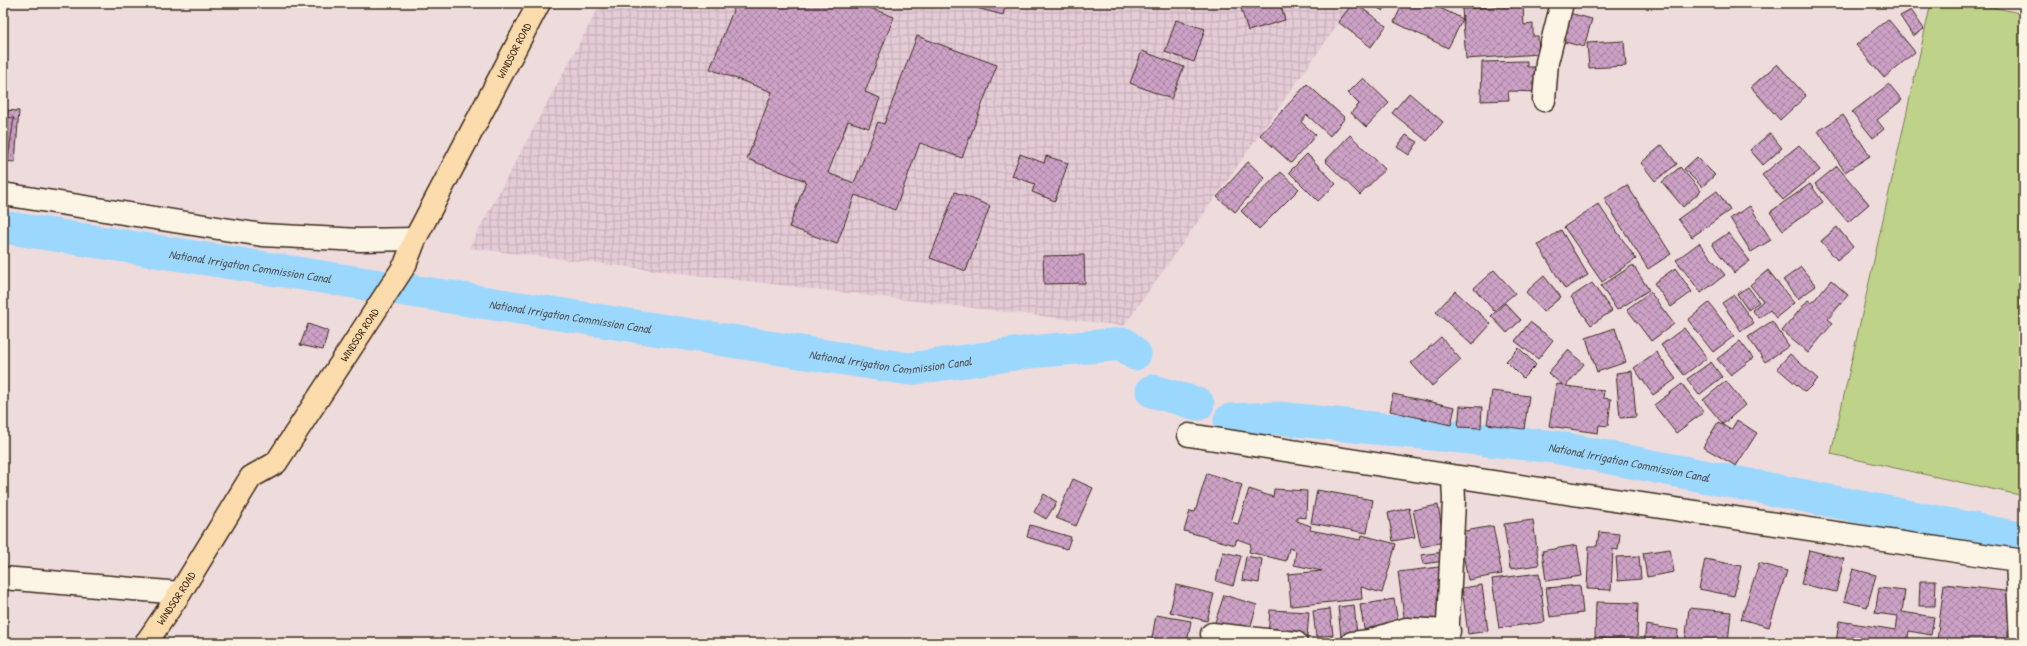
<svg xmlns="http://www.w3.org/2000/svg" width="2027" height="646" font-family="'Patrick Hand',sans-serif">
<style>
.industrial{fill:url(#industrial-grid)}
.green{fill:#bed389;stroke:#7c7e54}
.lines{fill:none;stroke-linecap:round;stroke-linejoin:round}
.canal{stroke:#9cd7fd;stroke-width:33}
.building{fill:url(#building-cross-hatch);stroke:#3b2a1e}
.minor-casing{stroke:#3b2a1e;stroke-width:25}
.major-casing{stroke:#3b2a1e;stroke-width:25}
.minor{stroke:#fcf5e5;stroke-width:22}
.major{stroke:#fcdcac;stroke-width:22}
.labels{text-anchor:middle;dominant-baseline:central;stroke-width:3;stroke-linejoin:round;paint-order:stroke}
.street-label{font-size:11px;fill:#3b2a1e;stroke:#fcf5e5}
.water-label{font-size:12px;font-style:italic;fill:#535556;stroke:#fcf5e5}
</style>
<defs>
<pattern id="industrial-grid" width="8" height="8" patternUnits="userSpaceOnUse"><rect width="8" height="8" fill="#e4cbd6"/><path d="M0 4h8M4 0v8" fill="none" stroke="#c4aeb7"/></pattern>
<pattern id="building-cross-hatch" width="8" height="8" patternUnits="userSpaceOnUse"><rect width="8" height="8" fill="#cda2c7"/><path d="M0 0l8 8M0 8l8-8" fill="none" stroke="#a884a1"/></pattern>
</defs>
<rect width="100%" height="100%" fill="#eedcdc"/>
<filter id="ink" filterUnits="userSpaceOnUse"><feTurbulence type="fractalNoise" baseFrequency=".025" numOctaves="2"/><feDisplacementMap in="SourceGraphic" scale="8" xChannelSelector="R" yChannelSelector="G"/><feConvolveMatrix kernelMatrix="1 2 1 2 8 2 1 2 1" color-interpolation-filters="sRGB"/></filter>
<g filter="url(#ink)">
<!-- industrial -->
<path class="industrial" d="M601,3H1353L1124,326L469,248Z"/>
<!-- green -->
<path class="green" d="M1931,3H1973L2024,14V496L1831,454Z"/>
<g class="lines">
<!-- canal -->
<g class="canal">
<path id="s1" d="M3,227L909,369L1029,352L1124,344L1135,354"/>
<path d="M1152,391L1198,404"/>
<path id="s2" d="M1230,420L1278,418L1555,447L2024,539"/>
</g>
</g>
<!-- building -->
<path class="building" d="M736,3H857L894,17L865,92L880,98L869,128L848,121L828,173L854,183L878,122L884,124L917,36L997,65L962,158L920,143L895,210L855,195L837,244L789,227L806,181L747,159L772,92L710,69Z
M958,3H1006L1003,15Z
M1259,3H1280L1285,20L1248,31L1241,8Z
M1353,3H1355L1386,26L1371,47L1338,22Z
M1370,3H1388L1383,11Z
M1403,3H1430L1463,19L1448,48L1394,22Z
M1523,5L1524,25L1533,24V36H1538L1539,54L1466,59L1462,9Z
M1911,10L1924,29L1913,36L1900,16Z
M1569,13L1592,19L1584,47L1561,41Z
M1888,19L1915,52L1884,78L1856,45Z
M1176,20L1205,29L1194,62L1165,52Z
M1624,41L1626,66L1589,68L1587,43Z
M1142,51L1184,67L1171,99L1130,83Z
M1527,61V67H1539V92L1508,91L1509,100L1481,101L1482,62Z
M1777,64L1806,96L1780,120L1751,87Z
M1363,78L1389,103L1366,127L1351,113L1359,104L1348,93Z
M1307,84L1345,118L1330,136L1307,115L1301,122L1316,135L1291,163L1260,135Z
M1889,84L1902,100L1877,120L1884,129L1873,138L1852,112Z
M1409,93L1443,122L1427,141L1392,113Z
M3,110L19,111L15,162L3,161Z
M1843,115L1870,156L1845,172L1818,131Z
M3,117L14,118L6,171L3,170Z
M1770,133L1782,148L1763,165L1750,150Z
M1350,135L1385,169L1360,195L1325,161Z
M1406,135L1418,142L1409,155L1397,147Z
M1662,145L1677,164L1655,181L1641,163Z
M1799,145L1820,170L1783,200L1762,175Z
M1020,154L1044,163L1046,156L1068,163L1055,201L1032,192L1035,184L1012,176Z
M1307,154L1336,184L1318,201L1289,172Z
M1697,157L1715,175L1702,187L1684,169Z
M1248,162L1265,178L1235,212L1217,197Z
M1837,166L1869,204L1848,222L1815,184Z
M1680,167L1701,191L1683,207L1662,182Z
M1281,172L1299,189L1259,229L1241,211Z
M1810,184L1823,202L1783,230L1770,212Z
M1627,185L1671,254L1648,269L1604,199Z
M1717,191L1730,210L1692,237L1678,219Z
M955,192L990,206L966,271L930,258Z
M1598,204L1636,259L1602,282L1564,227Z
M1750,206L1771,240L1751,252L1730,218Z
M1837,227L1853,247L1837,260L1821,241Z
M1561,230L1588,275L1565,289L1538,245Z
M1728,233L1750,261L1734,273L1712,244Z
M1699,243L1725,275L1701,293L1676,260Z
M1084,255L1085,283L1044,284L1043,256Z
M1633,265L1649,290L1617,310L1601,286Z
M1801,267L1816,286L1798,299L1783,280Z
M1675,268L1692,292L1671,307L1654,283Z
M1494,270L1515,293L1494,311L1474,288Z
M1768,270L1794,303L1776,318L1770,310L1759,318L1752,310L1763,301L1750,285Z
M1544,276L1561,297L1543,312L1526,292Z
M1831,280L1848,295L1828,319L1833,323L1808,353L1782,331L1808,300L1812,303Z
M1592,283L1612,311L1591,325L1571,297Z
M1748,287L1759,302L1748,310L1737,294Z
M1455,291L1491,324L1472,345L1436,312Z
M1650,292L1674,324L1651,341L1627,309Z
M1734,295L1754,323L1741,331L1722,303Z
M1505,303L1521,320L1507,333L1491,316Z
M1709,303L1734,336L1713,352L1688,320Z
M1772,321L1789,346L1765,362L1748,337Z
M1530,322L1553,340L1538,359L1515,341Z
M308,324L328,331L323,350L300,345Z
M1615,328L1626,362L1597,372L1586,338Z
M1684,328L1707,358L1684,375L1661,345Z
M1441,337L1461,360L1432,386L1411,363Z
M1740,341L1753,358L1731,375L1717,359Z
M1519,348L1536,365L1523,378L1506,361Z
M1568,350L1584,364L1566,386L1604,391L1603,398L1611,399L1608,426L1599,425L1598,433L1549,426L1556,384L1563,385L1548,373Z
M1656,352L1676,379L1653,395L1634,368Z
M1790,354L1818,379L1805,392L1777,368Z
M1711,362L1722,377L1699,395L1687,379Z
M1632,371L1636,417L1620,418L1616,373Z
M1726,381L1745,405L1723,424L1703,400Z
M1682,384L1704,412L1676,433L1654,405Z
M1492,391L1529,396L1524,429L1487,424Z
M1393,394L1455,407L1451,425L1390,411Z
M1460,406L1482,407L1481,428L1458,427Z
M1737,420L1757,433L1736,466L1703,447L1718,422L1731,430Z
M1207,473L1242,485L1231,522L1238,524L1249,489L1273,497L1274,489L1307,491L1306,518L1297,517V521L1311,526L1310,530L1361,540L1362,535L1396,544L1382,593L1361,587L1362,599L1291,606L1288,574L1322,571L1294,565L1296,551L1289,548L1286,561L1249,552L1251,544L1237,539L1235,545L1184,531L1190,511L1195,512Z
M1073,479L1093,488L1076,526L1056,518Z
M1317,490L1373,500L1367,533L1311,523Z
M1044,494L1057,502L1046,519L1034,512Z
M1438,505L1444,542L1421,547L1413,510Z
M1409,508L1415,537L1393,541L1388,513Z
M1533,520L1539,565L1510,569L1504,524Z
M1030,525L1071,537L1067,549L1027,537Z
M1493,526L1502,574L1468,580L1459,532Z
M1599,532L1620,534L1618,550L1613,549L1611,590L1587,589L1589,546H1597Z
M1577,545L1582,576L1546,581L1542,551Z
M1670,549L1674,572L1647,577L1643,553Z
M1809,550L1844,559L1836,592L1801,584Z
M1223,552L1241,556L1233,586L1216,581Z
M1443,552L1444,561L1423,564L1421,555Z
M1246,556L1262,559L1259,583L1242,580Z
M1639,556L1641,579L1618,581L1616,557Z
M1705,559L1741,566L1734,596L1699,589Z
M1759,563L1787,571L1769,627L1741,619Z
M1439,567L1446,619L1405,624L1398,572Z
M1853,569L1876,575L1867,607L1844,601Z
M1539,573L1545,622L1499,628L1492,579Z
M1920,581H1936L1935,606H1919Z
M1944,584L2013,592L2007,643H1955L1937,641Z
M1176,585L1214,594L1207,621L1170,612Z
M1482,585L1488,631L1468,634L1462,588Z
M1580,585L1583,613L1550,617L1546,588Z
M1879,588L1905,591L1902,612L1934,617L1931,635L1909,631L1907,643H1836L1839,621L1896,630L1898,616L1875,613Z
M1224,595L1257,605L1248,635L1214,625Z
M1394,599L1399,628L1365,634L1360,605Z
M1596,602L1638,603L1637,640L1595,638Z
M1354,605L1357,635L1341,637L1338,607Z
M1689,608L1731,612L1728,643H1685Z
M1330,609L1333,635L1316,637L1313,611Z
M1270,610L1309,612L1307,638L1268,635Z
M1156,615L1191,621L1187,643H1151Z
M1646,625L1678,630L1677,643H1644Z
M1403,632L1442,639L1441,643H1401Z
M1764,640L1790,643H1763Z"/>
<g class="lines">
<defs>
<path id="minor" d="M1544,100L1547,62L1562,3
M3,194L262,235L360,240L415,239
M1189,435L1453,476L2017,560L2021,643
M3,578L180,593
M1212,634L1296,643
M1352,643L1369,641L1406,629L1449,631
M1447,643L1454,501L1453,476"/>
<g id="major">
<path id="s3" d="M146,643L180,593L251,477L276,463L405,265L415,239L539,3"/>
</g>
</defs>
<!-- minor casing -->
<use href="#minor" class="minor-casing"/>
<!-- major casing -->
<use href="#major" class="major-casing"/>
<!-- minor -->
<use href="#minor" class="minor"/>
<!-- major -->
<use href="#major" class="major"/>
</g>
</g>
<g class="labels">
<!-- street labels -->
<g class="street-label">
<text stroke="none"><textPath href="#s3" startOffset="702">WINDSOR ROAD</textPath></text>
<text stroke="none"><textPath href="#s3" startOffset="378">WINDSOR ROAD</textPath></text>
<text stroke="none"><textPath href="#s3" startOffset="54">WINDSOR ROAD</textPath></text>
</g>
<!-- water labels -->
<g class="water-label">
<text stroke="none"><textPath href="#s1" startOffset="250">National Irrigation Commission Canal</textPath></text>
<text stroke="none"><textPath href="#s1" startOffset="574">National Irrigation Commission Canal</textPath></text>
<text stroke="none"><textPath href="#s1" startOffset="898">National Irrigation Commission Canal</textPath></text>
<text stroke="none"><textPath href="#s2" startOffset="402">National Irrigation Commission Canal</textPath></text>
</g>
</g>
<!-- margin -->
<rect width="2027" height="646" fill="none" stroke="#fcf5e5" stroke-width="16"/>
<rect x="8" y="8" width="2011" height="630" fill="none" stroke="#3b2a1e" stroke-width="1.5" filter="url(#ink)"/>
</svg>
